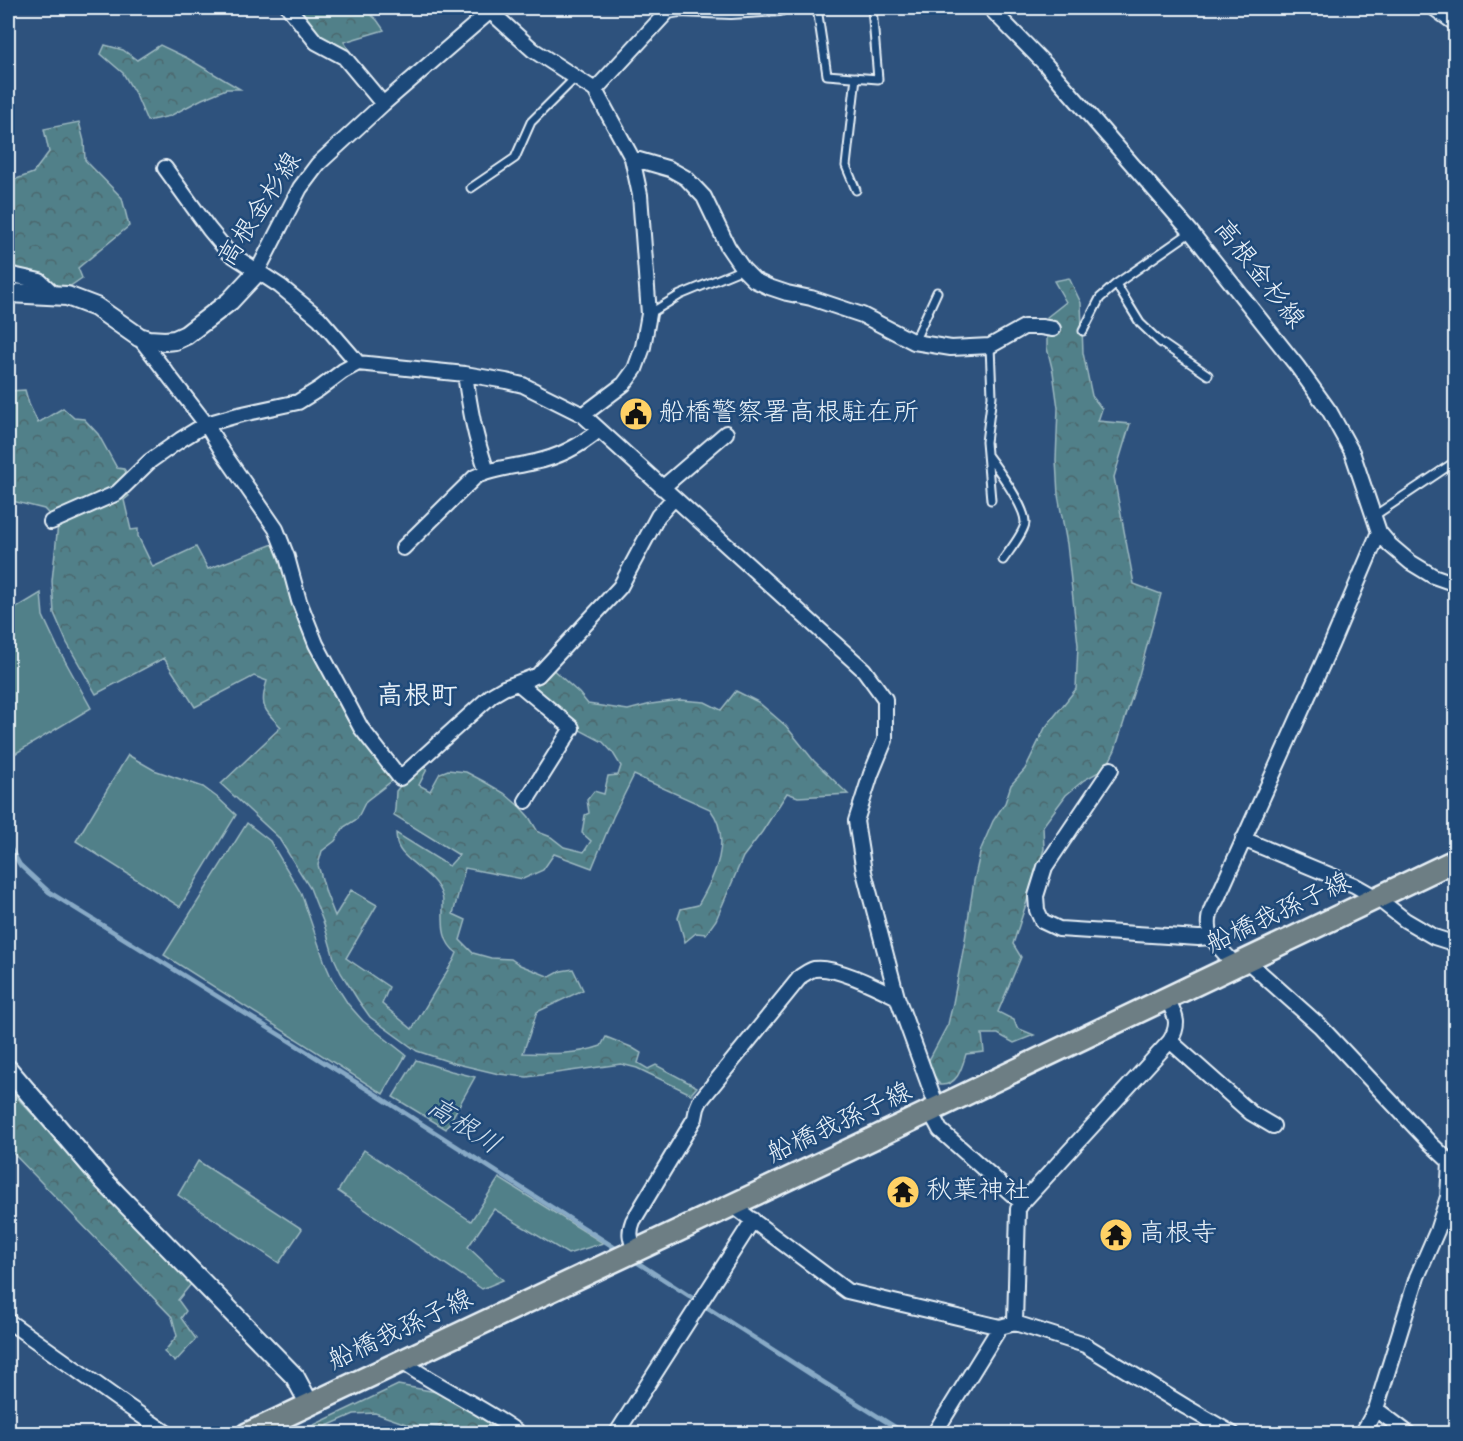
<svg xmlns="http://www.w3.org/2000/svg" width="1463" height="1441" font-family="'Indie Flower','Klee One',sans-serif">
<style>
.grass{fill:#518089;stroke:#9cb8c0;stroke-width:1.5}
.forest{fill:url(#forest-crowns);stroke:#9cb8c0;stroke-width:1.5}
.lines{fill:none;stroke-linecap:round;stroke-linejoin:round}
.stream{stroke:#88aac6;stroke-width:4.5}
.lane-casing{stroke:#e8f1f8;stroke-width:11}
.street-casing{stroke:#e8f1f8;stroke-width:18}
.secondary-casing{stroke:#e8f1f8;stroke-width:22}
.primary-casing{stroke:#e8f1f8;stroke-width:26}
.lane{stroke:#1f4a7a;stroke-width:7}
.street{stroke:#1f4a7a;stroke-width:14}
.secondary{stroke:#1f4a7a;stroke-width:18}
.primary{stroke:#6d7e84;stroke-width:21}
.labels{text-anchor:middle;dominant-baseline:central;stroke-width:5;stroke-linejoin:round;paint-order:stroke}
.street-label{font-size:26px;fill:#e8f1f8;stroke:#1f4a7a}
.poi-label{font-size:26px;fill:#e8f1f8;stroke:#1f4a7a;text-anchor:start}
.neighbourhood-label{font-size:27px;font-weight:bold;fill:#e8f1f8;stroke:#1f4a7a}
.water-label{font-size:27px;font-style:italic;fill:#d0dfec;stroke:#1f4a7a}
</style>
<defs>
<pattern id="forest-crowns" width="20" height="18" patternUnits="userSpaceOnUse" patternTransform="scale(1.5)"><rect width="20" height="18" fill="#518089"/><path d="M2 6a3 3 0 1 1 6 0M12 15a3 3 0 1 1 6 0" fill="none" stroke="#4c676d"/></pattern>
</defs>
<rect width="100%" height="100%" fill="#2e527d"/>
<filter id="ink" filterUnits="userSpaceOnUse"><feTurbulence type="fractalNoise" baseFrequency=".0167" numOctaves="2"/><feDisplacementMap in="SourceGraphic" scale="12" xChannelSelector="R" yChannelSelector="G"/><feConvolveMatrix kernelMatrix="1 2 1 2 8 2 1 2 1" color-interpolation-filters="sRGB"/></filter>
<g filter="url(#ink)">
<!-- grass -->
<path class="grass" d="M41,593L43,616L58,648L91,708L8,758V613Z
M128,755L154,770L203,787L218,798L236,815L180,907L76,841Z
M247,823L270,841L301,893L325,963L332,979L348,1004L363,1021L406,1055L383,1094L164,955Z
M416,1060L451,1071L475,1077L446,1129L393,1097Z
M364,1150L471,1221L499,1178L603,1243L568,1254L494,1209L468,1247L503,1280L482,1289L338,1191Z
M198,1161L302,1229L279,1263L178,1195Z"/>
<!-- forest -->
<path class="forest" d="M294,8H363L377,20L384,30L344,42L349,50L321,42Z
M105,45L123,50L137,60L160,45L187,58L240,89H226L202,99L170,116L147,121L136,95L123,73L101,54Z
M79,122L84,141L85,160L122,198L129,226L78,268L82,278L66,289L8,284V182L33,173L49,152L44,129Z
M1069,278L1081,303L1083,353L1092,396L1102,409L1098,421L1130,424L1114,477L1134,584L1161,594L1139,675L1115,750L1106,768L1084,780L1066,795L1043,826L1044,849L1013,944L1021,957L998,1012L1014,1020L1017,1028L1034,1035L1014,1043L998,1034H982L984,1052L966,1054C962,1067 958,1086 940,1085L927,1064L948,1024L953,1003L964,946L974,881L981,849L993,821L1005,803L1011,785L1025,769L1045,728L1076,689L1078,645L1067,544L1058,495L1056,460L1058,408L1053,372L1047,348V317L1066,302L1054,281Z
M25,390L29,404L38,423L63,408L74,418L84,419L98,434L117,468L124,469L128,475L120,485L129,496L124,500L131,530L138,529V536L153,567L196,547L208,569L276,543L311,646L334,696L353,730L393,780L366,801L357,819L344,827L335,841L322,851L318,865L326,893L335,916L351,890L377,905L346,958L389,987L382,1004L412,1029L454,960L457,953C441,942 443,923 443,906C443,904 443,898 442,896C435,872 402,862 397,843C397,842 396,834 396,833L449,866L459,855L394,815L395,809L396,791L416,767L427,769L419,785L430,791L440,773L448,770L466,772L483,781L504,793L520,807L529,817L538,832L551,837L564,847L584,852L591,841L582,833L585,815L589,813L587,800L594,791L604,794L608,776L618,775L621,766L613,753L603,742L576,728L527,685L550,667L579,693L588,704L628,710L651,704L680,700L705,702L721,710L736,691L758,702L786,726L814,761L848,794L798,797L787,793L762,832L743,857L716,920L706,934L696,933L685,942L678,918L681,909L698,905C715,876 733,839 710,809L634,775L613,817L592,868L554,854L543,870L523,879L465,868L453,914L466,920L460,940L473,953L491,958L511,959L520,965L550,977L561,971L573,969L583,990L537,1012L523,1053C549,1054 576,1055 601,1046L606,1037L631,1047L641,1053L638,1063L648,1069L656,1065L697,1087L691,1094L637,1068L621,1064L527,1077L499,1074L453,1063L417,1051L370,1017L358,1000L341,973L334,958L324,924L310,888L278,837L221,784L281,727C264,710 259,706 267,681L254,676L195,707L164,658L96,694L67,643L54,613L52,581L58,524L44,509L8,500V400L9,399V391Z
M8,1088L191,1284L178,1300L186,1311L181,1318L196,1339L175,1362L164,1352L177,1336L172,1317L8,1148Z
M398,1385L447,1394L503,1433H448L439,1427L409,1425L375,1413L354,1414L311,1433L295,1434Z"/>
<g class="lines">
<!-- stream -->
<path class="stream" d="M8,844L20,865L49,892L375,1094L620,1251
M632,1259L812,1375L906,1434"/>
<defs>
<path id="lane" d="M817,8L827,75L878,79L872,8
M471,188L515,158L531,122L575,78
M856,190L846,166L856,77
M1116,284L1140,323L1160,342L1208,375
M649,314L680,295L743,269
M1083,331L1100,298L1116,284L1191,232
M914,342L937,292
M990,346L992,396L986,442L991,500
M988,456C997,468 1026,508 1025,523C1024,533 1009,551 1003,560
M1374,516L1456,461"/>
<path id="street" d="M289,8L316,42L344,57L383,104
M990,8L1046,65L1191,232L1297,366L1330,412L1352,452L1379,532L1390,545L1410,562L1433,576L1456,584
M1434,8L1456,24
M490,11L533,50L595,90L632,158L640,195L649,314L643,347L635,369L624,384L583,415
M595,90L668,11L679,9L731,11L780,8
M632,158L670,169L686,178L704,197L728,247L743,269L754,280L769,287L787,293L811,298L862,315L914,342L951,348L990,346L1024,327H1041L1053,329
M165,168L209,229L228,252L280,286L319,318L358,363L465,374L506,381L523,385L583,415L864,670L885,699V740L871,774L856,821L864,872L897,997L937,1107
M257,272L300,188L318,164L383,104L494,8
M8,274L40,281L55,295
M139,337L206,424L222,451L276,529L287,557L299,601L316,644L361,728L400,778L492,695L504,688L538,675L620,587L658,516L674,498
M465,374C470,409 475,438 487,471
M662,488L726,433
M51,522L117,493L150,461L180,440L206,424L238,415L298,402L319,389L343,371L358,363
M403,548L475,477C493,468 514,467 535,462C559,457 580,446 599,430
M518,683L572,728L526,801
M1111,769L1045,867L1036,896L1037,910L1042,921L1059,929L1198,938L1211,937
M1243,839L1354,885L1377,898L1405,920L1434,937L1456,944
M1246,960L1320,1026L1431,1144L1450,1162L1456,1165
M1236,965C1229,958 1214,944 1211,935C1206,923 1210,909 1217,899L1331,645L1379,532
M1170,1041L1251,1113L1273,1126
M930,1111L940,1130L1022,1203L1018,1209L1015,1323L1000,1327L934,1434
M1022,1203L1170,1041C1181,1023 1175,1015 1167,998
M732,1205L847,1291L1000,1327
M635,1251C631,1239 628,1234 633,1221L695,1118L697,1108L700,1101L801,976C806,973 810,970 814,969C836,966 877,987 897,997
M8,1321L123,1403L168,1434
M1015,1323L1085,1345L1186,1407L1233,1434
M401,1361C439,1388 482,1406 520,1434
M616,1434L753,1220
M1362,1434L1376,1409
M1409,1434L1376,1409L1417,1277L1437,1231L1448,1197L1450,1162"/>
<path id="secondary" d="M8,293L67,296L96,307L139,337L148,340L165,341L175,340L186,335L230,301L257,272
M8,1069L103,1180L295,1377L309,1403"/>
<path id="primary" d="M247,1434L832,1158L1456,860"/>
</defs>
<!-- lane casing -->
<use href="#lane" class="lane-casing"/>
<!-- street casing -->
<use href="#street" class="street-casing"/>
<!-- secondary casing -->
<use href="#secondary" class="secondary-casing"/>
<!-- primary casing -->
<use href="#primary" class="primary-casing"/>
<!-- lane -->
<use href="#lane" class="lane"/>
<!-- street -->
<use href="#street" class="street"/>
<!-- secondary -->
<use href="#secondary" class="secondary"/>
<!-- primary -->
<use href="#primary" class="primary"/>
</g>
</g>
<!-- icons -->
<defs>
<symbol id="civic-disc" viewBox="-11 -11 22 22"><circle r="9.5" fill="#ffd166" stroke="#1f4a7a"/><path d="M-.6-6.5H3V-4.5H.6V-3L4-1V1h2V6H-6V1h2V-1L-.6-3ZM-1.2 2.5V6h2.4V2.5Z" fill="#111"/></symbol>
<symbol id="temple-disc" viewBox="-11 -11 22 22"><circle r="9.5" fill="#ffd166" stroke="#1f4a7a"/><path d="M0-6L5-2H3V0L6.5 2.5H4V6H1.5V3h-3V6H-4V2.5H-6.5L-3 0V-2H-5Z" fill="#111"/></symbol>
</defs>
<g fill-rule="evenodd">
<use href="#civic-disc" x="617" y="395" width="38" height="38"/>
<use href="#temple-disc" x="884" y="1173" width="38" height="38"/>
<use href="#temple-disc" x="1097" y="1216" width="38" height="38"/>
</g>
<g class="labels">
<!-- street labels -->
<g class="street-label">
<text transform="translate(261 210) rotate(-57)">高根金杉線</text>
<text transform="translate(1258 275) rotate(52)">高根金杉線</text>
<text transform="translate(1279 914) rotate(-25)">船橋我孫子線</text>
<text transform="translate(840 1124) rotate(-25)">船橋我孫子線</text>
<text transform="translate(401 1331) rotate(-25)">船橋我孫子線</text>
</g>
<!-- poi labels -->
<g class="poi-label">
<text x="659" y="414">船橋警察署高根駐在所</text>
<text x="926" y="1192">秋葉神社</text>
<text x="1139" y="1235">高根寺</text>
</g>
<!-- neighbourhood labels -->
<g class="neighbourhood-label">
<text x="417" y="697">高根町</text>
</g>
<!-- water labels -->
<g class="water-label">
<text transform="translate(463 1127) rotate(33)">高根川</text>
</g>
</g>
<!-- margin -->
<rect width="1463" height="1441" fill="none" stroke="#1f4a7a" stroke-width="30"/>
<rect x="15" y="15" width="1433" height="1411" fill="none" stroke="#e8f1f8" stroke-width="2" filter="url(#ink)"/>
</svg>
